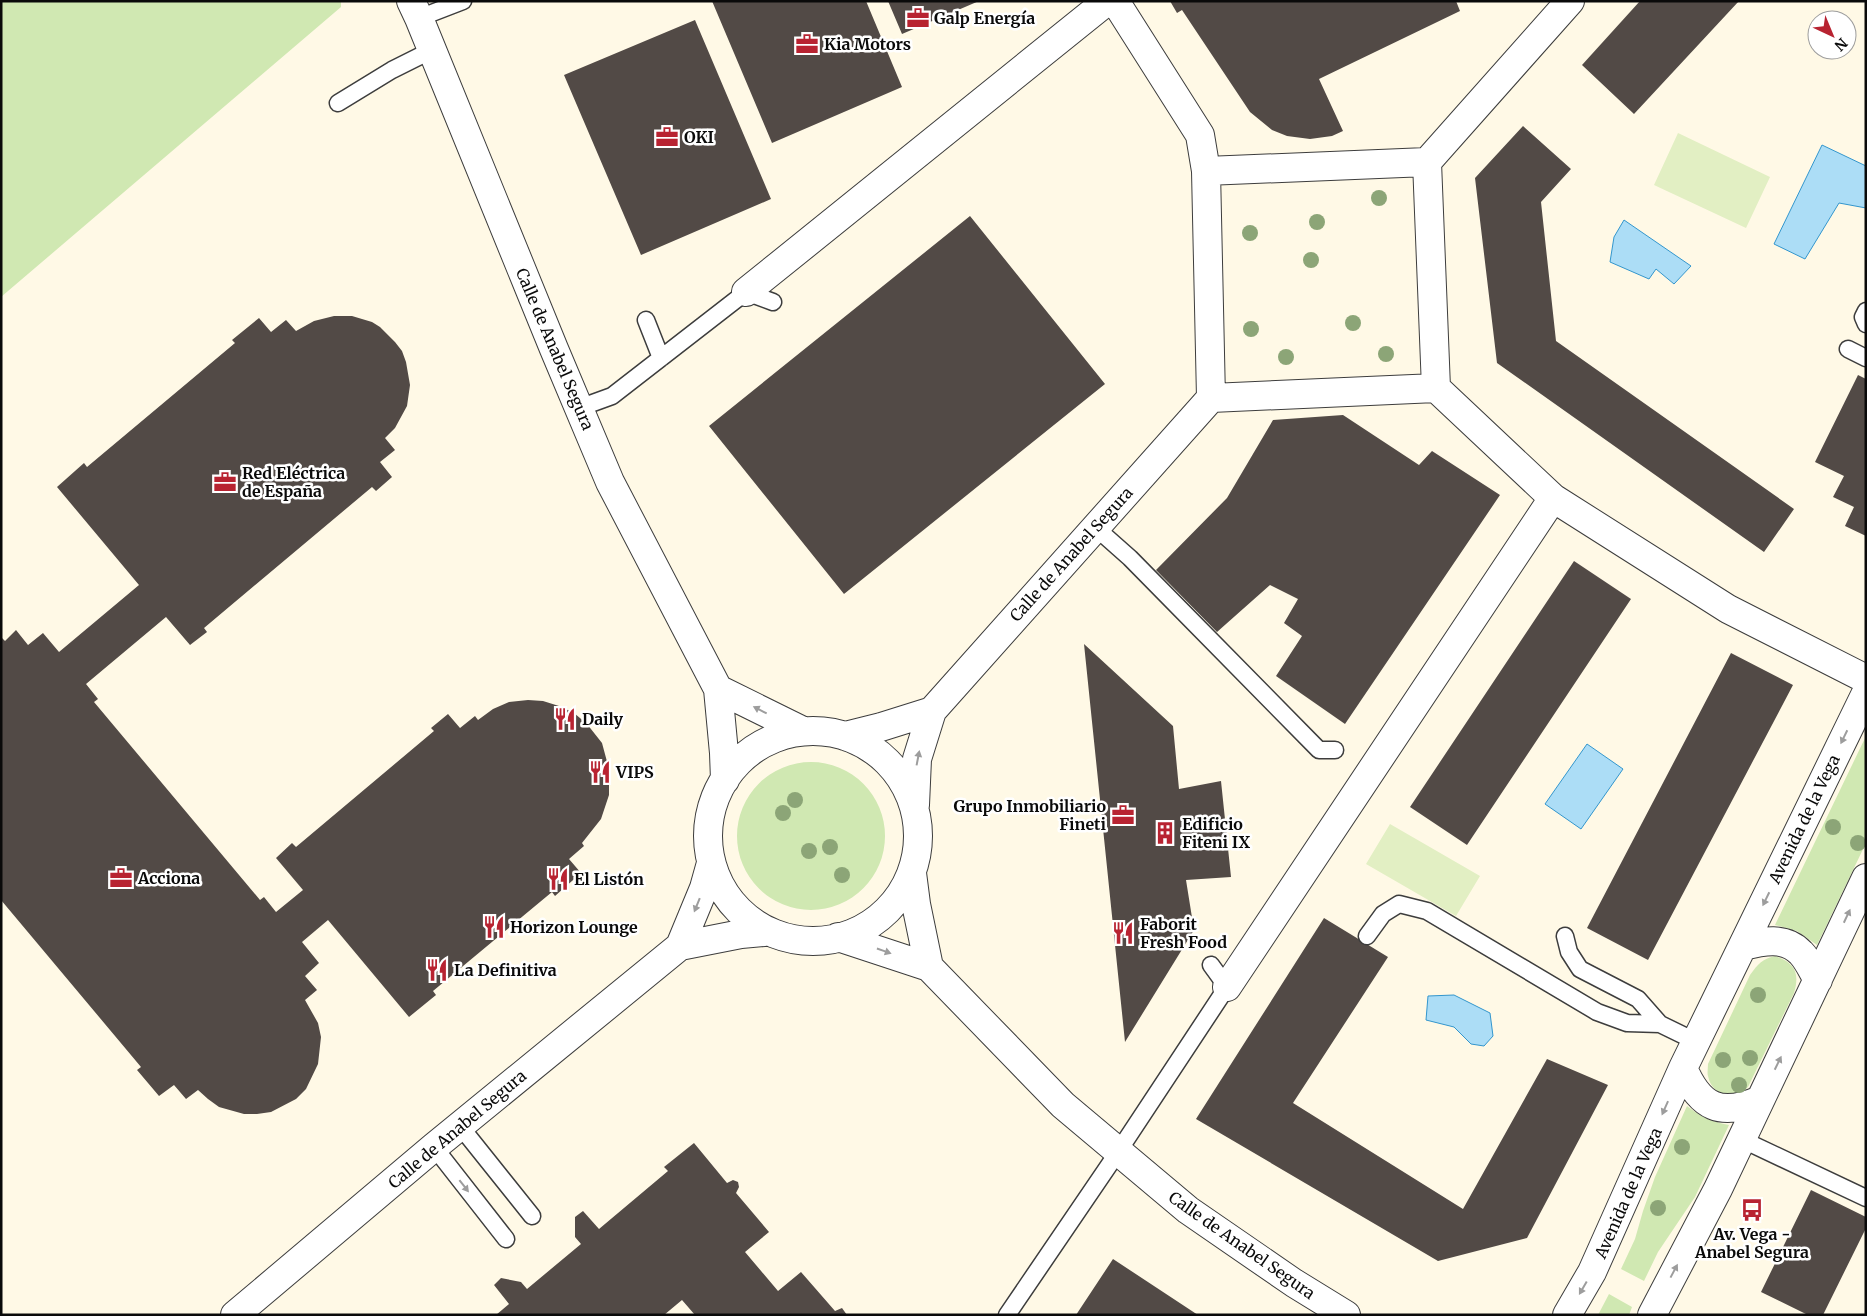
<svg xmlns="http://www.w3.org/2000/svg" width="1867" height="1316" font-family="Merriweather,serif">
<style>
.green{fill:#d0e8b2}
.pitch{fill:#e2efc3}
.water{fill:#acddf6;stroke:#3396cd}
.building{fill:#524a46}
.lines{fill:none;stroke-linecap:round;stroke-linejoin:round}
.lane-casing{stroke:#3d3d3d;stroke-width:19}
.street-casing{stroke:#3d3d3d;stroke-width:30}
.lane{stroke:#fff;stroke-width:16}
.street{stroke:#fff;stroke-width:28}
.tree{fill:#8ca577}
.oneway{fill:#9d9d9d}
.labels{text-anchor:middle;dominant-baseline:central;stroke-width:5;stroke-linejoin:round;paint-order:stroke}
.poi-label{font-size:16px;font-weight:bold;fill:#0a0a0a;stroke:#fff;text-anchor:start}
.street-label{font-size:16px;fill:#0a0a0a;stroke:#fff}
</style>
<rect width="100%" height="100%" fill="#fff9e6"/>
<!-- green -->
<path class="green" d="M1,1H341V7L1,297Z
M1866,736V843L1817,945L1797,931L1775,925Z
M737 836a74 74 0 1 1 148 0a74 74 0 1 1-148 0Z
M1775,956C1795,963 1800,973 1794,993L1748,1087C1735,1100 1712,1097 1708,1076C1707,1073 1708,1068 1708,1064L1750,975C1758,964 1762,959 1775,956Z
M1687,1106C1701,1117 1712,1122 1729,1125L1695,1197L1658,1252L1644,1281L1621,1269L1635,1239L1643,1211L1655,1177Z
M1609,1294L1632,1307L1629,1315H1598Z"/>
<!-- pitch -->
<path class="pitch" d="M1678,133L1770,177L1746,228L1654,185Z
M1390,824L1480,876L1456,916L1366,864Z"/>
<!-- water -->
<path class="water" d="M1822,145L1866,166V208L1839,203L1805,259L1774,244Z
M1624,220L1691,266L1674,284L1656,269L1649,279L1610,262L1614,237Z
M1587,744L1623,769L1581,829L1545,804Z
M1454,995L1490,1013L1493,1036L1484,1046L1471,1044L1454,1027L1426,1020L1428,996Z"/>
<!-- building -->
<path class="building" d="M712,1H866L902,87L772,143Z
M888,1H979L902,34Z
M1170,1H1456L1460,11L1319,79L1343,131L1332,136L1310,139L1287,136L1272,130L1250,112L1182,10L1177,13Z
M1640,1H1739L1634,114L1582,65Z
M695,20L771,199L641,255L564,75Z
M1523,126L1571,169L1541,202L1556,341L1794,509L1764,552L1497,363L1475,178Z
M970,216L1105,384L844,594L709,426Z
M334,316H352L372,322L380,327L395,342L402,351L406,362L410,385L407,406L395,428L385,438L395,450L380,462L392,477L376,491L372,487L204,628L207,632L190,645L166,617L86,684L98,699L94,702L260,900L264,897L276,912L303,890L276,858L292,843L296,847L434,731L431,728L448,714L460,728L475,716L478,720L493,709L509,702L528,700L543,701L559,706L574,713L587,724L602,743L609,769V795L601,819L582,843L584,846L569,859L581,873L555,896L552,892L433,991L436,995L409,1017L328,920L302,942L319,963L305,976L317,990L305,1000L318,1023L321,1037L318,1064L306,1089L296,1099L271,1112L257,1114H244L219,1107L208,1099L198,1090L186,1099L174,1085L159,1096L137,1070L141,1067L1,900V637L5,641L16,630L28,645L43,633L59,652L139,585L57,487L84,463L87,467L235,343L232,340L259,318L271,332L286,320L296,331L314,321Z
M1858,375L1866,379V536L1845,526L1854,507L1833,497L1844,476L1815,462Z
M1343,415L1419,465L1432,451L1500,495L1345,724L1276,676L1302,636L1284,623L1298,599L1270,585L1217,632L1156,570L1227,498L1273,420Z
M1574,561L1631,599L1467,845L1410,807Z
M1084,644L1173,726L1179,789L1221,781L1231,877L1186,880L1194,930L1125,1042Z
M1731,653L1793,685L1648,960L1587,928Z
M1324,918L1388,957L1293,1103L1463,1209L1547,1059L1608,1085L1527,1238L1438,1261L1196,1119Z
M694,1143L727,1183L733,1180L738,1182L739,1187L736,1193L769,1232L745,1252L778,1291L801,1272L835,1311L842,1308L847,1315H695L682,1300L664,1315H496L509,1304L494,1285L501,1278L521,1282L527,1289L581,1244L575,1237V1217L583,1211L599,1229L668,1171L664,1167Z
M1811,1190L1866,1217V1228L1823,1315H1808L1761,1292Z
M1113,1259L1198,1315H1076Z"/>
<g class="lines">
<defs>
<path id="lane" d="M419,18L463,1
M338,103L392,70L432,50
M1866,311L1863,317L1866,324
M646,320L661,358
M1848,349L1866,358
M579,408L612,396L746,292L773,302
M1095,527L1130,558L1319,750H1335
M1367,936L1383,914L1399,904L1427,911L1597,1012L1627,1023L1660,1024L1697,1042
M1565,936L1569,952L1580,969L1638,999L1660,1024
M460,1126L532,1216
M1741,1139L1866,1198
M434,1147L506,1239
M1007,1315L1118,1152L1227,987L1211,965"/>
<path id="street" d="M411,1L419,18L554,349L610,482L718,689L724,753L725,780
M1115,1L1200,135L1206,171
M1427,162L1436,388L1211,398L1206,171Z
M1427,162L1570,1
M746,292L1107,1
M1436,388L1553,498L1728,609L1866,679
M718,689L803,731
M708 836a105 105 0 1 1 210 0a105 105 0 1 1-210 0Z
M845,736L881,727L932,711
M915,805L917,759L932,711L1211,398
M912,873L916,904L929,967
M838,937L929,967L1063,1105L1188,1210L1294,1283L1346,1315
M680,946L704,888L711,863
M1743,946C1763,941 1785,936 1801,953C1808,960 1813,972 1818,980
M1227,987L1553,498
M1683,1068C1700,1108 1721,1117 1760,1100
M235,1315L434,1147L680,946L741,934L764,932
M1567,1315L1592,1272L1683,1068L1866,693
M1652,1315L1718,1189L1866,878"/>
</defs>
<!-- lane casing -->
<use href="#lane" class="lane-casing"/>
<!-- street casing -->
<use href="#street" class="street-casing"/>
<!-- lane -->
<use href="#lane" class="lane"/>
<!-- street -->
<use href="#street" class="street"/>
</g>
<!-- trees -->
<g class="tree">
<circle cx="1379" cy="198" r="8"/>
<circle cx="1317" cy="222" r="8"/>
<circle cx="1250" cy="233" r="8"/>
<circle cx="1311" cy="260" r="8"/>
<circle cx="1353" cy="323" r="8"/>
<circle cx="1251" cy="329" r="8"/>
<circle cx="1386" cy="354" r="8"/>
<circle cx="1286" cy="357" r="8"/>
<circle cx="795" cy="800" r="8"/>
<circle cx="783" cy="813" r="8"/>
<circle cx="1833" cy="827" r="8"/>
<circle cx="1858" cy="843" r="8"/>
<circle cx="830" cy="847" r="8"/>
<circle cx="809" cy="851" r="8"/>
<circle cx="842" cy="875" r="8"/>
<circle cx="1758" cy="995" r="8"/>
<circle cx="1750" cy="1058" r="8"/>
<circle cx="1723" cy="1060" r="8"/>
<circle cx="1739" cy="1085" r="8"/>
<circle cx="1682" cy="1147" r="8"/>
<circle cx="1658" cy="1208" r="8"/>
</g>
<!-- one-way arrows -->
<defs><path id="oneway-solid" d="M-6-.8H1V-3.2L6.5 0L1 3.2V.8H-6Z" transform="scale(1.25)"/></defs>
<g class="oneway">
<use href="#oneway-solid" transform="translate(760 710) rotate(-153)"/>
<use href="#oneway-solid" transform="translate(1844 737) rotate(116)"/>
<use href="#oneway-solid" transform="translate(918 758) rotate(-79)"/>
<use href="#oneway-solid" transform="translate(1766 899) rotate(116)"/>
<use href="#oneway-solid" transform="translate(697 905) rotate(112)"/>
<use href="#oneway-solid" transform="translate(1847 916) rotate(-65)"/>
<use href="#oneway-solid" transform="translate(884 951) rotate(19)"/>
<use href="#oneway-solid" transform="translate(1778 1063) rotate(-64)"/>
<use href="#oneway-solid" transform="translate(1665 1108) rotate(114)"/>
<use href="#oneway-solid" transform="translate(464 1186) rotate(52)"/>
<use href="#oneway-solid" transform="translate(1674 1271) rotate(-62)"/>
<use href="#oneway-solid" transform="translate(1583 1288) rotate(120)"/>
</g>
<!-- icons -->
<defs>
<symbol id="office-bare" viewBox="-9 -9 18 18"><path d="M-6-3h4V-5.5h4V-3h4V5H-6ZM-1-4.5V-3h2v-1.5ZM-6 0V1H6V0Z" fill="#b82331" stroke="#fff" stroke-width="2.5" paint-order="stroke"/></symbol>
<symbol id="restaurant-bare" viewBox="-9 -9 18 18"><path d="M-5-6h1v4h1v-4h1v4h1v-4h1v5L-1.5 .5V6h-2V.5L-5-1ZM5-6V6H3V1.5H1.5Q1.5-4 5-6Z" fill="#b82331" stroke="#fff" stroke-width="2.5" paint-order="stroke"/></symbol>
<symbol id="building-bare" viewBox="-9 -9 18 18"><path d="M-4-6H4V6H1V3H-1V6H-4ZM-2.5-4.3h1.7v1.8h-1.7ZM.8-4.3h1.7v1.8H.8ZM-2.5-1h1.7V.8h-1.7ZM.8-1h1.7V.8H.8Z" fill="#b82331" stroke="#fff" stroke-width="2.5" paint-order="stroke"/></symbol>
<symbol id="bus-bare" viewBox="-9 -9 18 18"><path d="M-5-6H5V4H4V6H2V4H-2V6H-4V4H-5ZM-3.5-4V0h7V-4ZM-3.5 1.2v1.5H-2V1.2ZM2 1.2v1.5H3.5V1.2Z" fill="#b82331" stroke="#fff" stroke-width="2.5" paint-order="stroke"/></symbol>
</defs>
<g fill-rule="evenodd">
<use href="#office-bare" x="902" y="2" width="32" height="32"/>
<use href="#office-bare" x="791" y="28" width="32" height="32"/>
<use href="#office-bare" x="651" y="121" width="32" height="32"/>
<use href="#office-bare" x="209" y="466" width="32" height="32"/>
<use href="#restaurant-bare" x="549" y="703" width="32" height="32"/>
<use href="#restaurant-bare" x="584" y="756" width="32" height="32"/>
<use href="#office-bare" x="1107" y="799" width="32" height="32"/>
<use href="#building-bare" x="1149" y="817" width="32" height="32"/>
<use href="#office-bare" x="105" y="862" width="32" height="32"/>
<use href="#restaurant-bare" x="542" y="863" width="32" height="32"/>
<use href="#restaurant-bare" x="478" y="911" width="32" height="32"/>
<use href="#restaurant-bare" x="1107" y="917" width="32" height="32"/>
<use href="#restaurant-bare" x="421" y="954" width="32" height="32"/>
<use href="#bus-bare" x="1736" y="1194" width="32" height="32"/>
</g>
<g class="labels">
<!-- poi labels -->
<g class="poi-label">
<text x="934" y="18">Galp Energía</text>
<text x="824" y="44">Kia Motors</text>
<text x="684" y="137">OKI</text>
<text x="242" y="473">Red Eléctrica<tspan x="242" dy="18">de España</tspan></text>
<text x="582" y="719">Daily</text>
<text x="616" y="772">VIPS</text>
<text x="1106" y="806" text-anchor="end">Grupo Inmobiliario<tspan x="1106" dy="18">Fineti</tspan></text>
<text x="1182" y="824">Edificio<tspan x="1182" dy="18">Fiteni IX</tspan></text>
<text x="138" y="878">Acciona</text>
<text x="574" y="879">El Listón</text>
<text x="1140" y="924">Faborit<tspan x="1140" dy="18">Fresh Food</tspan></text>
<text x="510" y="927">Horizon Lounge</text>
<text x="454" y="970">La Definitiva</text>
<text x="1752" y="1234" text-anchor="middle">Av. Vega -<tspan x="1752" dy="18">Anabel Segura</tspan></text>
</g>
<!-- street labels -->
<g class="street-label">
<text transform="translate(555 349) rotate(67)">Calle de Anabel Segura</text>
<text transform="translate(1071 554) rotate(-48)">Calle de Anabel Segura</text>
<text transform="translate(1804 819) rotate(-64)">Avenida de la Vega</text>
<text transform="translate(457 1129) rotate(-40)">Calle de Anabel Segura</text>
<text transform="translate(1628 1193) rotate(-66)">Avenida de la Vega</text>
<text transform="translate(1242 1245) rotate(35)">Calle de Anabel Segura</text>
</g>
</g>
<!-- border -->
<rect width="1867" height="1316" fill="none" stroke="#0a0a0a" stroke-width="5"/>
<!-- north arrow -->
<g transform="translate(1832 35) rotate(136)"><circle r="24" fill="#ffffff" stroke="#9d9d9d"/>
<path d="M0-4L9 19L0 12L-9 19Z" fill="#b82331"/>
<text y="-8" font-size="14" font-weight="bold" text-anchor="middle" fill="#0a0a0a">N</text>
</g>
</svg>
